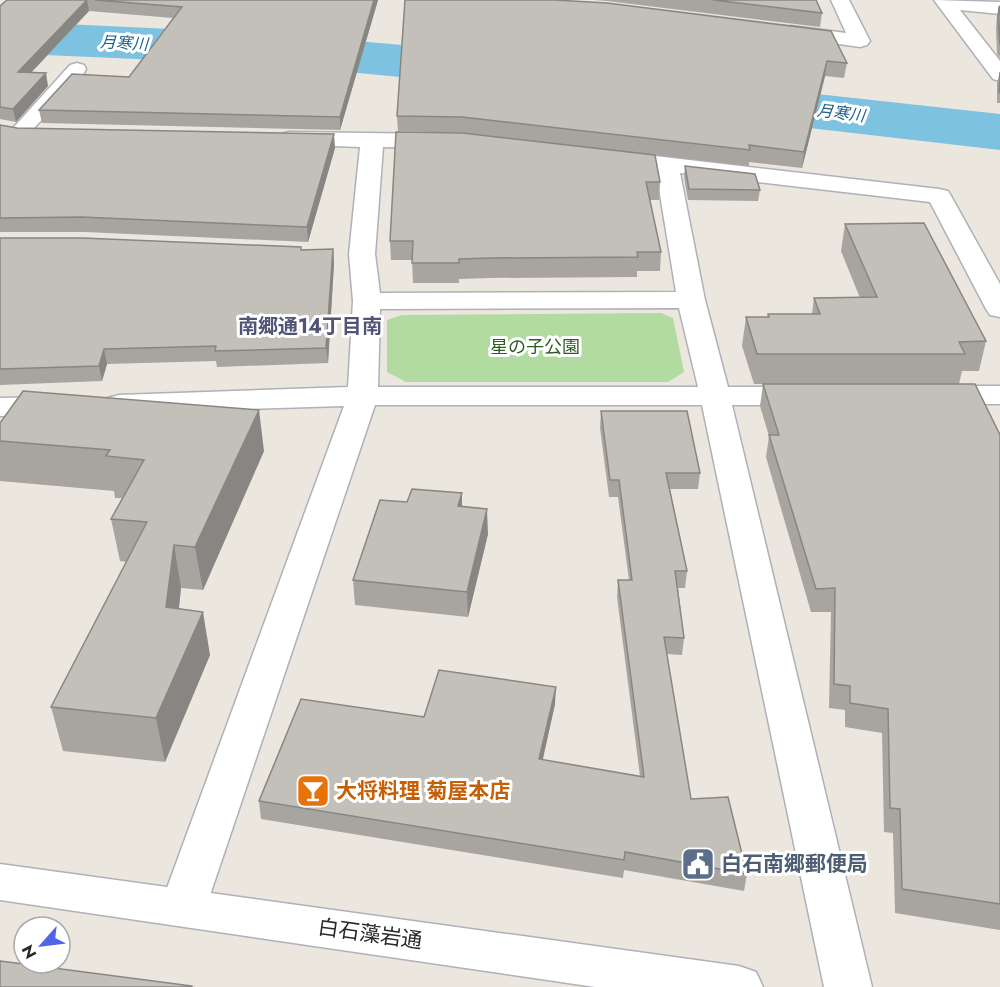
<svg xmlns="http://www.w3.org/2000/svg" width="1000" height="987" font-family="Jost,'Noto Sans JP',sans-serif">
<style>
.green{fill:#b2dba1}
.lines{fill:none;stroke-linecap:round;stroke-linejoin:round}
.river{fill:#7dc2e1;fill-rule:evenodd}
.lane-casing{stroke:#afb0b9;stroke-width:3}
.street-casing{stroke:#afb0b9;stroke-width:3}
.secondary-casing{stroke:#afb0b9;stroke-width:3}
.lane{fill:#fff;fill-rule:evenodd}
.street{fill:#fff;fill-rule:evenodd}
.secondary{fill:#fff;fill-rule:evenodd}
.wall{fill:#a8a5a0}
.shaded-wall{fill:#888682}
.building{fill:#c3c0ba;stroke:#888682;stroke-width:1.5}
.labels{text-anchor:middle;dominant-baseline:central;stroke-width:6;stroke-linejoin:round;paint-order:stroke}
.far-water-label{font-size:16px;font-style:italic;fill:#1c618c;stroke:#fff}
.park-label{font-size:18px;fill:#2c6022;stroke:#fff}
.neighbourhood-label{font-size:20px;font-weight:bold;fill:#505576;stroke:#fff}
.near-food-label{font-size:21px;font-weight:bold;fill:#c56008;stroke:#fff;text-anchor:start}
.near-service-label{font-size:21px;font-weight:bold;fill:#4e5e75;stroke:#fff;text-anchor:start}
.near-street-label{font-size:21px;fill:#2a2a2a;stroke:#fff}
</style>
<rect width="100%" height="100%" fill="#ebe6de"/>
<!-- green -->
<path class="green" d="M661,313L673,318L684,372L668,382H406L387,372V320L402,315Z"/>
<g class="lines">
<!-- river -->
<path class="river" d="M0,21C123,27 245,31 367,42C424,47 483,51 538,64L546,76L538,88L519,92L411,78L273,65L0,53Z
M697,81L1000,114V150L697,115L677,110L669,98L677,86Z"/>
<defs>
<path id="lane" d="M77,63L84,65L86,69L84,73L27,136H13L10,132L13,128L70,65Z"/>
<path id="street" d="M831,0H849L870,41L867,45L860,47L784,36L781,32L784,28L791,26L846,33Z
M934,0L1000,2V14L960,10L1000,61V81L993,79Z
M289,132L439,134L447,136L450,141L447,146L439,148L383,147L375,254L380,293L676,292L656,170L604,163L600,158L604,153L612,151L939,189L948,191L951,196L1000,284V317L990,315L986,309L930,202L680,173L705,300L728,387H808L819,390L823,396L819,402L808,405H732L872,987H824L702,405H375L206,907L199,920L183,926L167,920L160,907L344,406L119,413L108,410L104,404L108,398L119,395L348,387L353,301L349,254L360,147L281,144L278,139L281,134ZM679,308L698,387H378L380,309Z
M935,386H1000V404H935L924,401L920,395L924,389Z
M55,397L66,400L70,406L66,412L55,415L0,416V398Z"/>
<path id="secondary" d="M0,864L739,966L756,972L763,987H595L0,900Z"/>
</defs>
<!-- lane casing -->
<use href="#lane" class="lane-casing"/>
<!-- street casing -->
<use href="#street" class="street-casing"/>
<!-- secondary casing -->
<use href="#secondary" class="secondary-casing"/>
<!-- lane -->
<use href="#lane" class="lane"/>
<!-- street -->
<use href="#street" class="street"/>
<!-- secondary -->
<use href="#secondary" class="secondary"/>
</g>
<!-- wall -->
<path class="wall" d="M7,0H378L340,130L42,123L39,110L129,77L173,18L89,11L32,72L48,86L16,122L0,119V6Z
M405,0L847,63L844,78L825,76L802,168L749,162V166L655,155L660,182L659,200H650L661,252L660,271H637V277L491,278L459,279V283H413L412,260H391L390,241L638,153L462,133L398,131L397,116Z
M594,0H816L822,13L820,27L607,1Z
M1000,6V58L997,54L996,28L997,16L999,7Z
M1000,72V103H997V83Z
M0,125L17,128L335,148L308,242L85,232H0Z
M685,166L760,190L758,201L688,200L684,177Z
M845,224L986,341L979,371H962L959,384H754L742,346L746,317H767L768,314H812L814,298H860L841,251Z
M0,238L301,247L302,250L333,249L334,263L328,363L217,367L216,361L107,364L102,381L0,385Z
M763,384L1000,435V930L895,913L893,833L884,832L882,733L845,727V710L829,708L831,612H811L766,457L769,436L760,406Z
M601,411L700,473L698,489H670L687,571L685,588H678L684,638L682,655L667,654L691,799L747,874L744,891L624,870L623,878L261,819L259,801L424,717L555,704L542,760L640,776L617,597L618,580H629L618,497H609L600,428Z
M0,441L264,451L203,590L181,588L179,609L210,655L165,762L63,751L51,707L127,562L120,561L111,519L122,498H115L114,491L0,481Z
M462,493V507L488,534L468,617L355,605L353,580L407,502Z"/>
<!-- shaded-wall -->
<path class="shaded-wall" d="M87,0L89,11L20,84L18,72Z
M374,0H378L340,130V117Z
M827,61L825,76L802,168L804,152Z
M46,73L48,86L16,122L13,109Z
M334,134L335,148L308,242L307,227Z
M333,249L334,263L328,363L326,348Z
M104,349L107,364L102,381L99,366Z
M259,410L264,451L203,590L195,547Z
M462,493V518L458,506Z
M487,509L488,534L468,617L467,592Z
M174,545L181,588L174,650L166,607Z
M203,612L210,655L165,762L156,718Z
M556,687L555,704L539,777V759Z"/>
<!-- building -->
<path class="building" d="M7,0H87L18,72L46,73L13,109L0,107V6Z
M95,0H374L340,117L39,110L72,74L129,77L182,7Z
M405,0H555L607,3L831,31L847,63L827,61L804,152L749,145L750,150L462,117L397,116Z
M713,0H816L822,13Z
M1000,6V45L998,19L999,7Z
M1000,72V93L999,92Z
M0,125L17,128L334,134L307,227L82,217L0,218Z
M396,132L462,133L655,155L660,182H646L661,252H637L638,257L491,258L459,259V263H412L413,241H390Z
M685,166L755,174L760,190L689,189Z
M924,223L986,341L959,342L965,354H757L746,317H769L768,314H820L814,298L877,297L845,224Z
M0,238H82L301,247V250L333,249L326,348L215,351L216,346L104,349L99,366L0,369Z
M763,384H975L1000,435V904L902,889L900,809L890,808L888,709L850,703V686L834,684L835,588L816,589L769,435H779Z
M23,391L259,410L195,547L174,545L166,607L203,612L156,718L51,707L147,522L111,519L144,460L106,456L110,450L0,441V423Z
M601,411H687L700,473H666L687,571H675L684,638L664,637L691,799L728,797L747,874L625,852L624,860L259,801L301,699L424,717L439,670L556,687L539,759L644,777L618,580H632L619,480H610Z
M412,489L462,493L458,506L487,509L467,592L353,580L380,500L407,502Z
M0,961L192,986L191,987H0Z"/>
<!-- icons -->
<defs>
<symbol id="bar-square" viewBox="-11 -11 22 22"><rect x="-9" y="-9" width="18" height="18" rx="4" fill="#e8710a" stroke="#fff"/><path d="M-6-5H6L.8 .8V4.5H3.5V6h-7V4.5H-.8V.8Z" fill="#fff"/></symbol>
<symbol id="civic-square" viewBox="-11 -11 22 22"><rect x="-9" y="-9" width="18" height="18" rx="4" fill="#5c6f8a" stroke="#fff"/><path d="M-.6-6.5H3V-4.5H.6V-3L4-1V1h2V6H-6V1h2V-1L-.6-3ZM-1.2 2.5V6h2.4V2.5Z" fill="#fff"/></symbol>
</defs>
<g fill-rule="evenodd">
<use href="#bar-square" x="294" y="772" width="38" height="38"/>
<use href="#civic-square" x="679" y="845" width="38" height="38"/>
</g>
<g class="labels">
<!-- far-water labels -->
<g class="far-water-label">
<text transform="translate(124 43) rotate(3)">月寒川</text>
<text transform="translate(841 113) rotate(7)">月寒川</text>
</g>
<!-- park labels -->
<g class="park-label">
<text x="535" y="347">星の子公園</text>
</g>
<!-- neighbourhood labels -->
<g class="neighbourhood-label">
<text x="310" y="326">南郷通14丁目南</text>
</g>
<!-- near-food labels -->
<g class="near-food-label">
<text x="336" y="791">大将料理 菊屋本店</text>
</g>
<!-- near-service labels -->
<g class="near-service-label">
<text x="721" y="864">白石南郷郵便局</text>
</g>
<!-- near-street labels -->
<g class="near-street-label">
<text transform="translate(370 934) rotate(8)">白石藻岩通</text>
</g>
</g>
<!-- north arrow -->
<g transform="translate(42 945) rotate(242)"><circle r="28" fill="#ffffff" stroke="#aaaaaa" stroke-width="1.5"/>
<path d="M0-4.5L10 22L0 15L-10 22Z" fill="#5066e6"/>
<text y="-9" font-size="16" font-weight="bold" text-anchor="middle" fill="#2a2a2a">N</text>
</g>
</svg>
